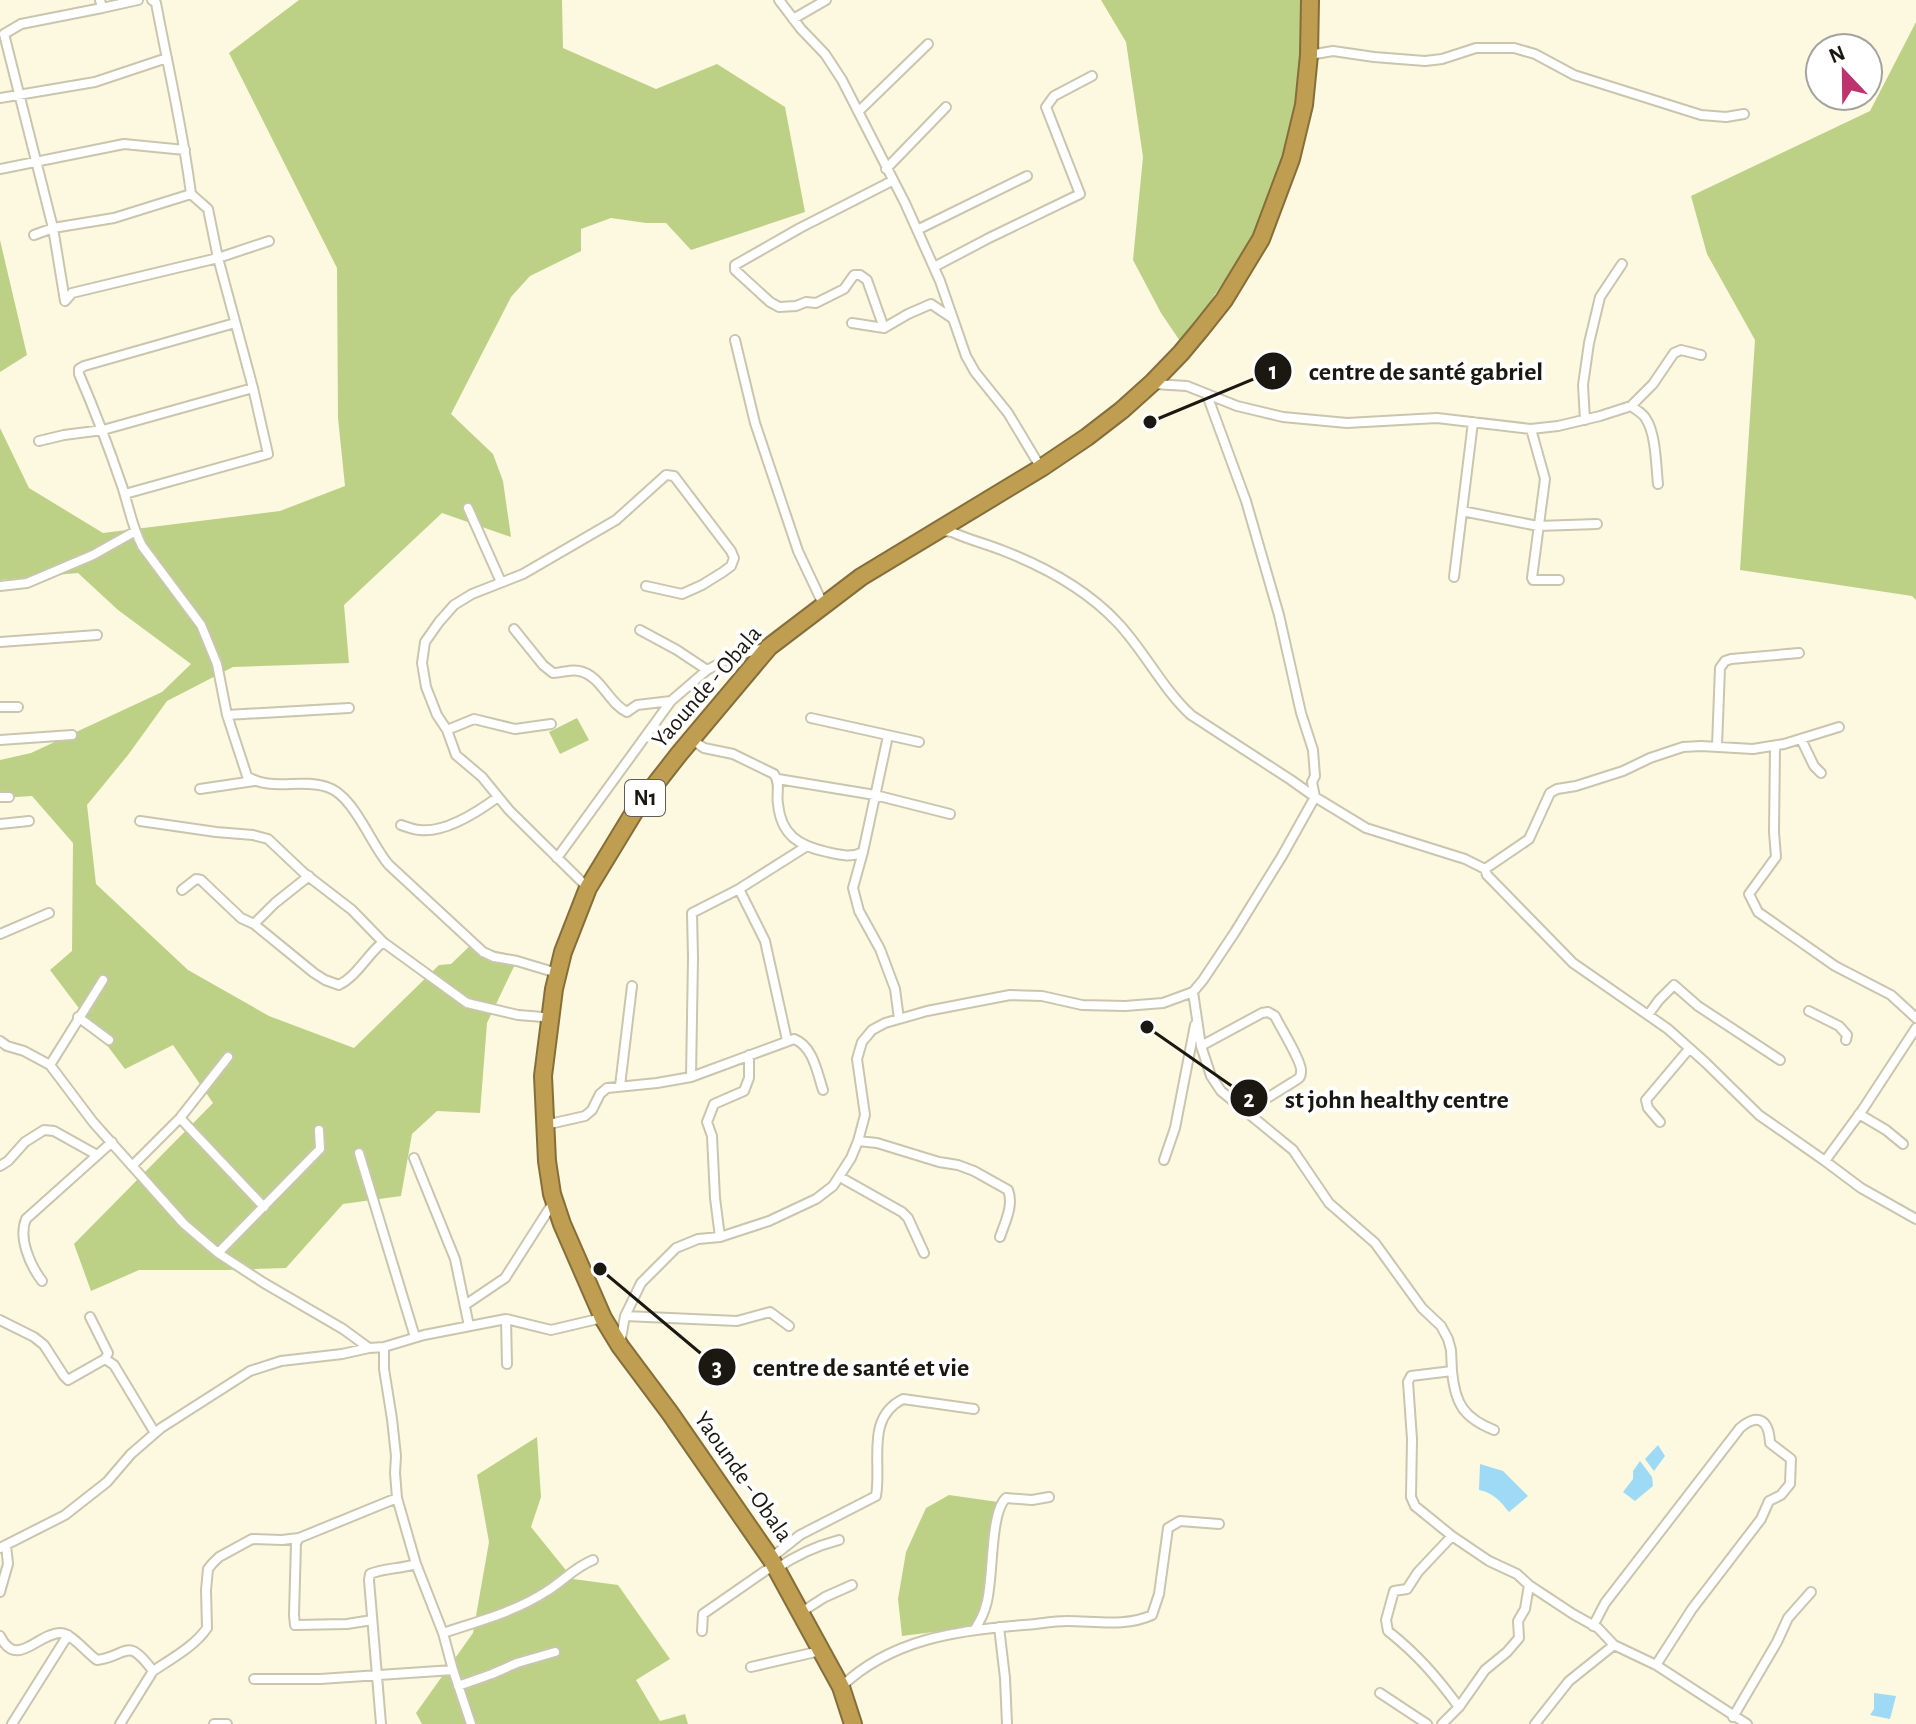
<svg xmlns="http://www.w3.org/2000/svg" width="1916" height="1724" font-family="'Alegreya Sans',sans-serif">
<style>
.green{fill:#bcd186}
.water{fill:#9ed9f6}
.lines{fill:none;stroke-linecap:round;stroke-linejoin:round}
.street-casing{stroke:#cac5ae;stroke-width:12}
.highway-casing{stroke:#856e3a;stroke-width:20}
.street{stroke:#fff;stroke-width:8}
.highway{stroke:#bf9d51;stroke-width:16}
.labels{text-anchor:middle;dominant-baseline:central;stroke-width:8;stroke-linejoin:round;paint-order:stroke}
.shield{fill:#fff;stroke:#5f5d58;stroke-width:2}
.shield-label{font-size:22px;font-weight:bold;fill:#1a1810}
.street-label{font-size:24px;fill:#1a1810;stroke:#fff}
.leader{fill:none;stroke:#1a1810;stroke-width:3}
.callout-dot{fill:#1a1810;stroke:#fff;stroke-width:3}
.mark-label{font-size:24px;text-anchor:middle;font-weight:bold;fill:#fff}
.callout-label{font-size:26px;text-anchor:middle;font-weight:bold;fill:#1a1810;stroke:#fff;stroke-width:8;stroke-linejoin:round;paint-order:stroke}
</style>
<rect width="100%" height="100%" fill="#fdf8e0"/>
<!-- green -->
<path class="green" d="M299,0H562L563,48L656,89L717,64L785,107L805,212L691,250L666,223H646L611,218L581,229V251L530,276L511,297L451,414L493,454L503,481L511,537L442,513L344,605L349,663L233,667L167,701L128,755L87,805L96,884L188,970L269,1016L354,1048L439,965L451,964L475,941L482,948L519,956L487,1023L480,1113L437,1111L412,1134L401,1196L343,1204L286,1268L226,1270H139L91,1291L74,1244L213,1103L173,1045L125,1069L50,970L72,951L73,843L32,796L0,798V760L31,753L162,692L191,664L118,610L78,573L0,580V428L29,488L103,533L280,511L345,486L338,418L337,268L229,53Z
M1101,0H1311V42L1288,153L1256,233L1182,344L1161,313L1133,260L1143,157L1126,42Z
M1916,22V600L1912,596L1740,570L1755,340L1707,254L1691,196L1870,111Z
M0,240L27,355L0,372Z
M577,718L589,740L560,754L549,732Z
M537,1437L541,1497L531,1527L573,1579L618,1585L670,1659L636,1680L660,1721L685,1714L688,1724H422L416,1713L473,1633L489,1542L477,1475Z
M949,1495L1005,1503L1001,1516L988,1610L981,1626L902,1636L898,1599L906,1552L926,1508Z"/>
<!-- water -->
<path class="water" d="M1658,1445L1665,1456L1654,1471L1645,1459Z
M1640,1461L1652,1477L1653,1486L1635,1501L1623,1492L1633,1479V1471Z
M1480,1464L1503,1471L1528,1496L1509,1512C1500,1501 1494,1493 1479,1490Z
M1874,1693L1896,1696L1890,1719L1870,1715L1874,1709Z"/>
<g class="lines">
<defs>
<path id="street" d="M100,0L102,8L138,0
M779,0L801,29L825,54L842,80L905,203L940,281L966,356L975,372L1008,413L1041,468
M102,8L21,24L4,34L53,228L65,301L72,293L218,258L269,241
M793,19L826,0
M1309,55L1333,51L1374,57L1425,61L1442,59L1476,48H1514L1535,54L1574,75L1701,115L1726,117L1744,114
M0,98L95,82L167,58
M859,111L928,44
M0,169L124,144L185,150
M886,169L946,107
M917,230L1027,176
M34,235L53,228L114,218L191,194
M934,267L989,238L1080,194L1046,107L1054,96L1092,76
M235,323L84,366L79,369V374C95,411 109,448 122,486C129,507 132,527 142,546L201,625L217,664L227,715L247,776C269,792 301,778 327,787C354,795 371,845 389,865L483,952L494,957L517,961L557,973
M852,323L884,328L908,314L931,304L952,318
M884,328L867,280L860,275H854L844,289L816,303L806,302L796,306L779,307L770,302L735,270V265L800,228L892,181
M735,340L755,423L798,551L823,604
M1154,384L1187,386L1237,406L1283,417L1347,423L1437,418L1531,429L1558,426L1600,416L1631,406L1653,384L1674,353L1681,350L1701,355
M1631,406C1636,410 1643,413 1646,419C1656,434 1656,466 1658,484
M1585,420L1583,385L1589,343L1600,297L1622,264
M1531,429L1545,479L1532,578L1533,580H1559
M39,441L64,435L103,430L253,388
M125,494L268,454L253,388L218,258L208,209L191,194C183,130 168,67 156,3L152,0
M468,508L501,582
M1462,511L1538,526L1597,524
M943,531L952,532C969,540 987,544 1004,551C1045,567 1088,591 1118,623C1145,652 1162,688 1191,715L1291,780L1315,797L1366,828L1465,859L1485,869L1487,875L1573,963L1668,1029L1706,1063L1759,1115L1825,1161L1861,1188L1916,1219
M1454,577L1473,422
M0,586L27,583L93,555L134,532
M514,629L543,665L553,673C562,673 571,669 579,671C601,675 608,703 627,712L637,705L671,701
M640,630L677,650L707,670
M0,642L97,635
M0,707H18
M227,715L349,708
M811,718L919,742
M447,730L474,719L515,729L551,724
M691,739L704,748L733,754L774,774C781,784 776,794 778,804C781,835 799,846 827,852C840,855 851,858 863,852L888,736
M1801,739L1814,766L1821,773
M0,740L72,735
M1717,746L1720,668L1725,661L1731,659L1799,653
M1775,746L1774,832L1776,857L1749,894L1758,912L1835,966L1891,995L1916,1018
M778,779L875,795L950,814
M200,789L254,781
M0,797H9
M140,821L216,832L253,835L268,839L304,873L352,910L383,942
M0,824L29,821
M401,825C407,827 414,830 420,830C445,833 479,811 498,797
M863,852L853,888L859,911L880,949L895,989L899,1019
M557,858L671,701L707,670L734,656L764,648
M1485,869L1529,839L1550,793L1557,789L1576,786L1623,771L1650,758L1683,747L1701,746L1753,749L1784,744L1839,727
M588,888L509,810L482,777L456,755L447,730L437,715L426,687L422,663L425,642L439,622L454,605L472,594L523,574L616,520L666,475L674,476L731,551L734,558L731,566L723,572L702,585L682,594L646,586
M739,889L765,941L787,1040
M182,890L196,879L201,880L241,918L254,924L314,973L325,980L339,985C357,976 367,955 383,942L467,1003L518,1015L543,1017L548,1022
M254,924L275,903L309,876
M0,934L49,913
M1193,992L1201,1046L1211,1076L1221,1091L1293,1150L1329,1203L1375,1243L1422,1308L1441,1326L1448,1339L1451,1350L1452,1371L1411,1376L1408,1382L1412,1439L1411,1497L1415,1506L1452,1536
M1809,1011L1839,1026L1847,1035L1846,1040
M1648,1015L1659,1000L1674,985L1698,1006L1780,1060
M78,1017L109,1040
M0,1041L7,1046L24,1051L50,1065L93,1122L184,1224L218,1253L264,1283L343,1329L369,1348L384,1347L424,1335L506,1319L551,1330L602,1318
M1201,1046L1262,1013L1268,1012L1275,1016C1280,1027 1303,1063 1301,1072C1301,1078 1298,1079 1293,1082L1246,1111
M50,1065L103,980
M691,1077L693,958L692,913L739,889L807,846
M620,1086L632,986
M1859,1114L1886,1130L1903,1144
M180,1118L264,1207
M1660,1122L1648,1108L1646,1100L1689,1049
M545,1125L585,1116L592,1110L600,1094L607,1088L657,1083L691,1077L794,1039C813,1046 817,1072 823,1090
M858,1141L877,1143L939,1162L958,1165L974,1171L1008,1190C1014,1205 1005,1222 1000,1237
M359,1153L415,1337
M414,1158L455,1259L469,1326
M1164,1160L1175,1128L1195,1025
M1825,1161L1863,1109L1916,1028
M0,1166L8,1161L25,1142L44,1130L54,1131L97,1155
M132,1166L180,1118L228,1057
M840,1177L902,1212L908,1218L924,1253
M720,1237L715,1198L712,1136L707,1122L714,1104L744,1091L749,1078V1055
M218,1253L320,1149L319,1130
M42,1281C30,1265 18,1238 26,1219L112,1142
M465,1305L505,1278L551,1206L552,1201
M625,1316L737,1321L770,1312L789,1326
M90,1317L108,1353L105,1359
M506,1319L507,1364
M0,1320L34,1337L44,1345L64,1376L68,1380L105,1359
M620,1344L625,1316L641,1283L676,1248L698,1239L720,1237L769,1221L816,1199L833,1186L851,1158L858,1141L865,1115L857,1059L862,1042L872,1030L885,1023L927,1011L1010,995L1042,996L1082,1005L1125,1006L1163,1003L1193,992L1203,980L1235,932L1282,856L1315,797L1312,782L1315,776L1313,750L1301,713L1279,615L1246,501L1207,395
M384,1347V1369L392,1419L396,1456L395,1473L397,1498L416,1564L443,1633L453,1670L471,1724
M105,1359L114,1365L155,1433
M1452,1371C1455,1404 1464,1418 1494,1430
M0,1548L65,1515L107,1482L131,1454L161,1428L250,1371L281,1361L342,1354L369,1348
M771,1558L800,1535L876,1496C882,1462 865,1418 903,1399L974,1409
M0,1592L8,1564L6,1545
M800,1613L825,1597L852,1585
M372,1620L347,1624L295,1625L294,1615L296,1543L299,1538L397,1498
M1593,1626L1605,1603L1740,1428C1759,1412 1769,1421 1770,1443L1791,1459L1790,1484L1781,1495L1769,1501L1761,1519L1692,1609L1656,1665
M999,1627L1005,1678L1007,1724
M975,1629C980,1621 984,1614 986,1605C994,1580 989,1514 1006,1498L1032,1500L1049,1497
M702,1631L703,1614L765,1571L771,1568L776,1569C796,1555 816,1546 839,1540
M443,1633C479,1621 515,1612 547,1591C563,1581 575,1567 593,1560
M0,1636C17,1670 37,1633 61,1633C71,1633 88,1654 97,1660C128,1656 126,1635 153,1671C171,1659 195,1646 207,1628L206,1590L208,1569L212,1564L219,1557L252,1539L282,1540L299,1538
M751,1667L820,1651
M254,1679H320L453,1670
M458,1686L492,1674L517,1663L555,1652
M841,1687C891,1639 958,1630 1024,1625C1038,1624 1053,1621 1067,1621C1095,1621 1127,1627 1152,1615L1159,1594L1168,1528L1180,1521L1219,1524
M1380,1693L1427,1724
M1459,1707C1436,1676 1418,1655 1388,1631L1386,1620L1394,1591L1407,1589L1418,1572L1452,1536L1489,1561L1517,1574L1529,1585L1573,1614L1598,1628L1614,1645L1656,1665L1747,1724
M1733,1717L1777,1642L1788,1618L1811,1592
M12,1724L68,1635
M120,1724L153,1671
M214,1724H227
M381,1724L369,1580L370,1574C383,1568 401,1569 416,1564
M1442,1724L1459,1707L1485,1670L1507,1652L1519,1638L1518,1621L1525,1609L1529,1585
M1535,1724L1569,1681L1614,1645"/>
<path id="highway" d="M853,1724L841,1687L771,1559L670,1413L620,1346L603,1318L562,1224L552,1194L547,1161L543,1076L554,989L563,952L588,888L636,809L679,754L769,647L861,577L1041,468L1087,437L1122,410L1152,383L1181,353L1201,329L1224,300L1261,239L1291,159L1304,105L1309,55L1310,0"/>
</defs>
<!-- street casing -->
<use href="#street" class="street-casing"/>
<!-- highway casing -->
<use href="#highway" class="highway-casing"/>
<!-- street -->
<use href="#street" class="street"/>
<!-- highway -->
<use href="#highway" class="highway"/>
</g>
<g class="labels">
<!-- shield labels -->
<rect class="shield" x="625" y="780" width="40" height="36" rx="6"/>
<g class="shield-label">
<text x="645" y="798">N1</text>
</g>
<!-- street labels -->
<g class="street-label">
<text transform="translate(707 687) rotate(-49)">Yaounde - Obala</text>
<text transform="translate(743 1477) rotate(55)">Yaounde - Obala</text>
</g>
</g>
<!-- callouts -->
<path class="leader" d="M1150 422L1273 371M1147 1027L1249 1098M600 1269L717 1367"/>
<g class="callout-dot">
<circle cx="1150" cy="422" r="8"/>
<circle cx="1147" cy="1027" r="8"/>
<circle cx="600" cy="1269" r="8"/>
<circle cx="1273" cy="371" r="20"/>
<circle cx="1249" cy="1098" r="20"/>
<circle cx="717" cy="1367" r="20"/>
</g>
<g class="mark-label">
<text x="1273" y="379">1</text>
<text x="1249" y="1107">2</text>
<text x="717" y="1376">3</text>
</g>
<g class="callout-label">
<text x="1426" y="380">centre de santé gabriel</text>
<text x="1397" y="1108">st john healthy centre</text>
<text x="861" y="1376">centre de santé et vie</text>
</g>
<!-- north arrow -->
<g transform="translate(1844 72) rotate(338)"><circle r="38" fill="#ffffff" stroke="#a3a39f" stroke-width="2"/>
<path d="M0-6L14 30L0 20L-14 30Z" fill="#bd336e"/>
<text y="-12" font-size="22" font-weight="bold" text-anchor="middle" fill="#1a1810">N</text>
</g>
</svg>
